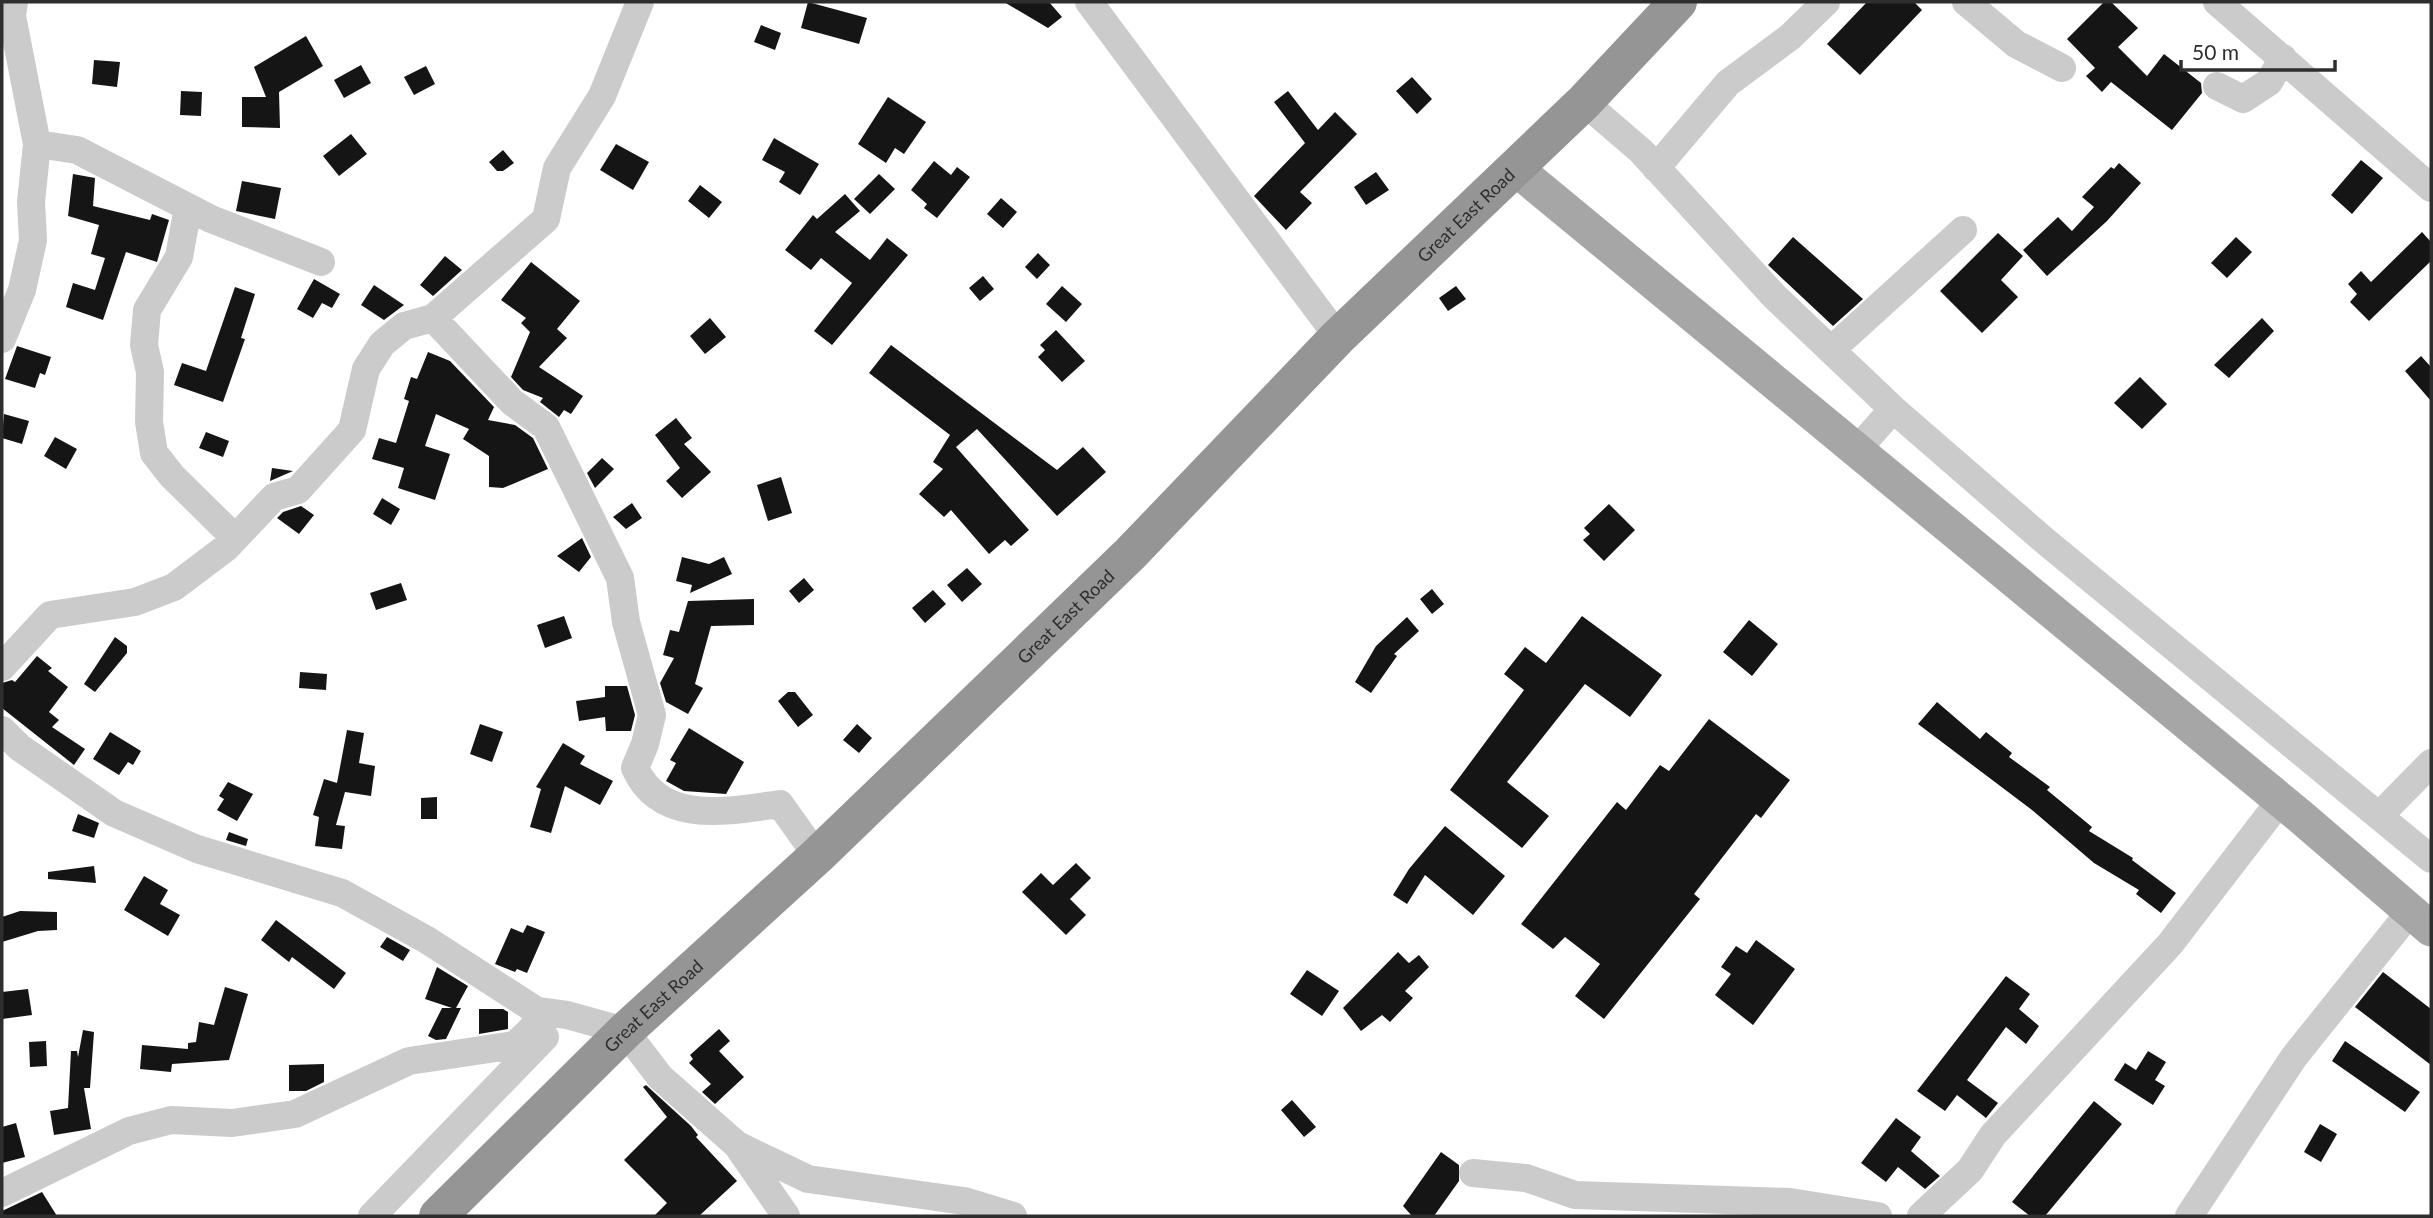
<svg xmlns="http://www.w3.org/2000/svg" width="2433" height="1218" font-family="Lato,sans-serif">
<style>
.building{fill:#151515}
.lines{fill:none;stroke-linecap:round;stroke-linejoin:round}
.minor{stroke:#cbcbcb;stroke-width:28}
.major{stroke:#a6a6a6;stroke-width:35}
.highway{stroke:#959595;stroke-width:38}
.labels{text-anchor:middle;dominant-baseline:central;stroke-width:7;stroke-linejoin:round;paint-order:stroke}
.street-label{font-size:18px;fill:#2e2e2e;stroke:#fff}
</style>
<rect width="100%" height="100%" fill="#fff"/>
<!-- building -->
<path class="building" d="M808,2L867,18L859,44L801,28Z
M1004,2H1049L1062,17L1048,28Z
M1867,2H1914L1922,10L1860,75L1827,44Z
M2104,2H2111L2138,28L2118,47L2147,76L2164,54L2201,83L2202,93L2172,130L2111,82L2102,92L2086,76L2095,68L2067,39Z
M761,25L781,33L775,50L754,42Z
M306,36L323,66L279,92L280,128L242,127V97H266L254,67Z
M94,60L120,62L117,87L92,84Z
M361,65L371,83L344,98L334,80Z
M426,66L435,84L414,95L404,77Z
M1412,77L1432,99L1417,114L1396,91Z
M181,91L202,92L201,116L180,115Z
M1288,91L1318,130L1335,112L1357,134L1300,192L1312,203L1286,230L1254,196L1305,143L1274,102Z
M888,97L926,122L904,154L895,148L886,163L858,144Z
M351,134L367,154L339,176L323,156Z
M774,138L819,164L800,195L779,182L785,172L762,160Z
M616,144L649,162L633,190L600,170Z
M503,150L514,163L503,171H497L489,162Z
M2361,160L2383,178L2352,214L2331,195Z
M934,161L951,175L957,167L970,177L937,218L924,208L927,204L911,190Z
M2119,163L2141,183L2107,221L2047,276L2023,250L2058,217L2072,231L2094,207L2082,197L2111,167L2114,169Z
M1376,172L1389,190L1366,205L1354,187Z
M73,174L95,178L93,206L150,220L152,214L169,220L157,262L126,252L103,320L66,307L73,283L95,290L105,258L91,254L99,225L68,216Z
M879,174L895,189L870,214L854,199Z
M242,181L281,188L275,219L236,211Z
M700,185L722,202L709,218L688,201Z
M845,194L860,211L835,232L870,260L887,238L908,255L832,345L814,331L852,283L821,258L811,270L785,250L813,215L817,219Z
M1001,198L1017,212L1003,228L987,214Z
M2422,232L2431,242V261L2369,321L2350,302L2357,294L2348,284L2361,271L2371,282Z
M1998,233L2023,256L2001,280L2018,297L1982,333L1940,291Z
M1793,237L1863,299L1833,326L1768,265Z
M2236,237L2252,252L2227,278L2211,263Z
M1038,253L1050,265L1037,279L1025,267Z
M445,256L462,270L433,296L420,285Z
M531,262L580,301L557,329L567,338L539,367L583,396L571,414L564,410L559,417L540,402L543,398L523,390L511,377L530,332L521,323L526,318L501,300Z
M983,276L994,289L980,301L969,288Z
M314,279L340,294L332,308L322,303L313,318L297,309Z
M374,285L404,305L384,320L361,305Z
M1062,286L1082,304L1066,322L1046,304Z
M1456,286L1466,299L1448,311L1439,298Z
M235,287L255,294L241,338L245,339L223,402L174,385L182,363L206,371Z
M710,318L726,337L705,354L690,336Z
M2262,318L2274,331L2229,378L2214,365Z
M1056,330L1085,361L1062,382L1038,357L1045,350L1040,345Z
M891,345L1057,470L1083,447L1106,472L1057,516L977,429L956,447L1029,530L1011,546L1005,540L989,554L951,510L944,517L919,494L943,469L933,462L950,435L869,373Z
M17,346L51,357L45,375L40,373L35,388L5,379Z
M428,352L450,361L494,407L488,420L515,425L533,438L548,469L503,488L489,487V456L463,439L469,429L436,414L425,446L450,454L435,500L398,488L404,468L372,459L379,438L396,443L409,401L404,399L411,377L417,379Z
M2421,356L2431,367V401L2405,371Z
M2140,377L2167,404L2142,429L2114,403Z
M4,414L29,421L22,444L2,438Z
M676,418L692,438L684,444L711,472L682,498L666,481L680,468L655,435Z
M206,432L229,441L223,457L199,448Z
M55,437L77,449L66,469L44,456Z
M602,458L614,469L595,488L587,473Z
M272,468L293,471L270,481Z
M781,477L792,513L768,521L757,485Z
M382,498L400,509L391,525L373,514Z
M632,503L642,518L626,529L613,517Z
M1609,504L1635,530L1604,561L1583,540L1590,534L1584,528Z
M301,506L314,515L299,534L277,518L283,512Z
M582,538L591,557L579,572L557,556Z
M682,557L709,564L724,557L732,574L690,593L692,585L676,581Z
M967,568L982,584L962,602L947,585Z
M804,578L814,590L799,603L789,591Z
M401,583L407,600L376,610L370,593Z
M1432,589L1444,604L1432,614L1420,599Z
M933,590L946,604L925,623L912,608Z
M754,599V625L711,626L695,684L703,688L688,714L666,702L660,683L674,658L663,655L670,630L679,632L688,601Z
M564,616L572,638L545,648L537,625Z
M1582,616L1662,675L1630,717L1585,684L1507,782L1549,816L1522,848L1450,790L1524,690L1504,674L1525,647L1546,663Z
M1407,617L1419,631L1394,654L1397,656L1371,693L1355,682L1376,646Z
M1749,620L1778,644L1752,676L1723,652Z
M115,637L127,646V653L95,692L84,684Z
M37,656L52,668L48,671L68,687L49,712L59,720L52,727L85,749L74,765L2,708V683L12,680L15,682Z
M300,672L327,674L326,690L299,688Z
M605,686H627L635,715L631,731H606L605,717L579,721L576,701L605,697Z
M788,692H795L813,715L798,727L778,701Z
M1937,702L1980,739L1986,732L2012,753L2009,757L2050,787L2047,790L2092,827L2089,831L2133,858L2132,860L2176,893L2161,913L2136,894L2139,890L2094,863L2032,810L1918,724Z
M1709,719L1790,780L1761,818L1756,814L1694,894L1700,899L1604,1019L1575,996L1600,964L1565,937L1553,949L1521,924L1617,802L1626,810L1660,765L1669,771Z
M480,724L503,732L492,762L470,754Z
M857,724L872,738L859,753L843,740Z
M689,728L744,762L726,794L684,791L666,781L676,763L670,760Z
M347,730L364,733L359,763L375,766L371,796L345,792L336,825L345,826L342,849L315,846L319,817L313,815L324,779L337,783Z
M110,732L141,751L133,765L128,762L119,775L93,759Z
M563,743L585,756L580,764L613,781L600,805L565,786L551,833L530,827L541,789L536,787Z
M228,782L253,794L237,821L217,810L224,799L219,796Z
M437,797V819H421V798Z
M78,814L99,823L94,838L72,831Z
M1445,826L1505,876L1473,915L1425,875L1407,904L1393,895L1409,869Z
M229,832L248,839L246,846L226,840Z
M1076,863L1091,878L1070,899L1086,915L1066,935L1022,892L1041,873L1053,885Z
M94,866L96,883L48,879V872Z
M144,876L168,890L160,904L180,915L168,936L124,910Z
M20,911L57,912V930L38,931L2,942V917Z
M276,920L346,973L334,989L292,957L289,962L261,940Z
M527,925L545,932L527,973L517,969L515,972L495,964L511,928L523,933Z
M387,937L410,950L403,961L380,947Z
M1756,940L1795,969L1753,1025L1715,995L1731,974L1721,967L1736,946L1747,953Z
M1398,952L1409,963L1419,955L1429,967L1405,991L1413,998L1390,1022L1382,1015L1361,1031L1343,1008Z
M437,967L468,986L456,1008H461L446,1039L436,1040L428,1036L442,1008H452L425,999Z
M1307,970L1339,991L1322,1016L1290,994Z
M2383,972L2431,1009V1065L2355,1007Z
M2006,976L2030,994L2019,1009L2039,1026L2026,1044L2006,1027L1967,1080L1998,1103L1986,1118L1957,1095L1945,1111L1917,1091Z
M225,987L248,994L229,1060L172,1064L171,1072L140,1069L142,1045L188,1049V1043L196,1042L199,1022L214,1025Z
M28,989L32,1015L2,1019V992Z
M479,1009H503L508,1012V1029L479,1034Z
M719,1029L730,1041L719,1051L744,1077L715,1104L702,1092L711,1084L689,1063L693,1059L690,1055Z
M83,1030L94,1032L90,1088H84L91,1129L54,1135L50,1111L68,1108L71,1051H77L78,1057Z
M46,1041L47,1066L30,1067L29,1042Z
M2345,1041L2420,1092L2405,1112L2332,1061Z
M2148,1051L2166,1062L2155,1080L2165,1086L2153,1105L2114,1080L2125,1063L2136,1070Z
M324,1064V1082L306,1091H289V1065Z
M646,1085L691,1126L698,1135L696,1137L737,1181L699,1216H654L667,1203L624,1160L667,1117L643,1087Z
M1292,1100L1316,1127L1304,1137L1281,1110Z
M2094,1101L2122,1124L2045,1216H2030L2012,1202Z
M1896,1118L1921,1137L1911,1151L1940,1176L1925,1189L1898,1167L1886,1182L1861,1163Z
M16,1123L25,1157L2,1163V1127Z
M2320,1124L2337,1134L2321,1162L2304,1152Z
M1441,1152L1459,1165V1181L1434,1216H1412L1403,1206Z
M42,1192L57,1216H2V1211Z"/>
<g class="lines">
<!-- minor -->
<path class="minor" d="M1089,2L1338,337
M1966,2L2016,44L2062,68
M2217,2L2431,188
M2217,86L2243,99L2269,82L2283,58
M1584,102L1641,151L1775,297L1893,409L2045,541L2431,859
M37,144L77,150L211,219L321,262
M1656,168L1728,83L1790,37L1826,2
M188,207L179,257L147,310L144,345L150,372L149,422L154,453L172,476L235,538
M433,318L512,402L546,427L620,578L626,622L652,715L645,744L635,768C661,826 729,811 780,804L817,856
M2,339L22,290L33,240L31,202L37,144L12,16L14,2
M1831,350L1963,230
M1856,451L1893,409
M2,667L50,615L135,602L174,587L227,547L274,497L298,490L352,430L366,369L382,344L404,326L433,318L546,219L557,168L602,96L640,2
M2,730L19,747L114,813L197,849L342,893L427,940L537,1011L567,1015L625,1031L660,1077L737,1145L808,1179L964,1201L1013,1216
M2379,816L2431,763
M737,1145L786,1216
M1473,1173L1526,1178L1575,1195L1790,1202L1878,1216
M2,1193L129,1131L171,1120L232,1123L295,1114L409,1061L515,1045L534,1027L537,1011
M372,1216L545,1037
M1921,1216L1970,1170L1993,1135L2170,944L2280,801
M2189,1216L2294,1057L2410,912"/>
<!-- major -->
<path class="major" d="M1515,168L2301,817L2431,929"/>
<!-- highway -->
<path class="highway" id="s1" d="M438,1216L625,1031L817,856L1130,554L1338,337L1584,102L1678,2"/>
</g>
<g class="labels">
<!-- street labels -->
<g class="street-label">
<text stroke="none"><textPath href="#s1" startOffset="1435">Great East Road</textPath></text>
<text stroke="none"><textPath href="#s1" startOffset="868">Great East Road</textPath></text>
<text stroke="none"><textPath href="#s1" startOffset="301">Great East Road</textPath></text>
</g>
</g>
<!-- border -->
<rect width="2433" height="1218" fill="none" stroke="#2e2e2e" stroke-width="7"/>
<!-- scale -->
<path d="M2181 60v10h154v-10" fill="none" stroke="#2e2e2e" stroke-width="3.5"/>
<text x="2192" y="60" font-size="21" fill="#2e2e2e" stroke="#ffffff" stroke-width="5" paint-order="stroke">50 m</text>
</svg>
